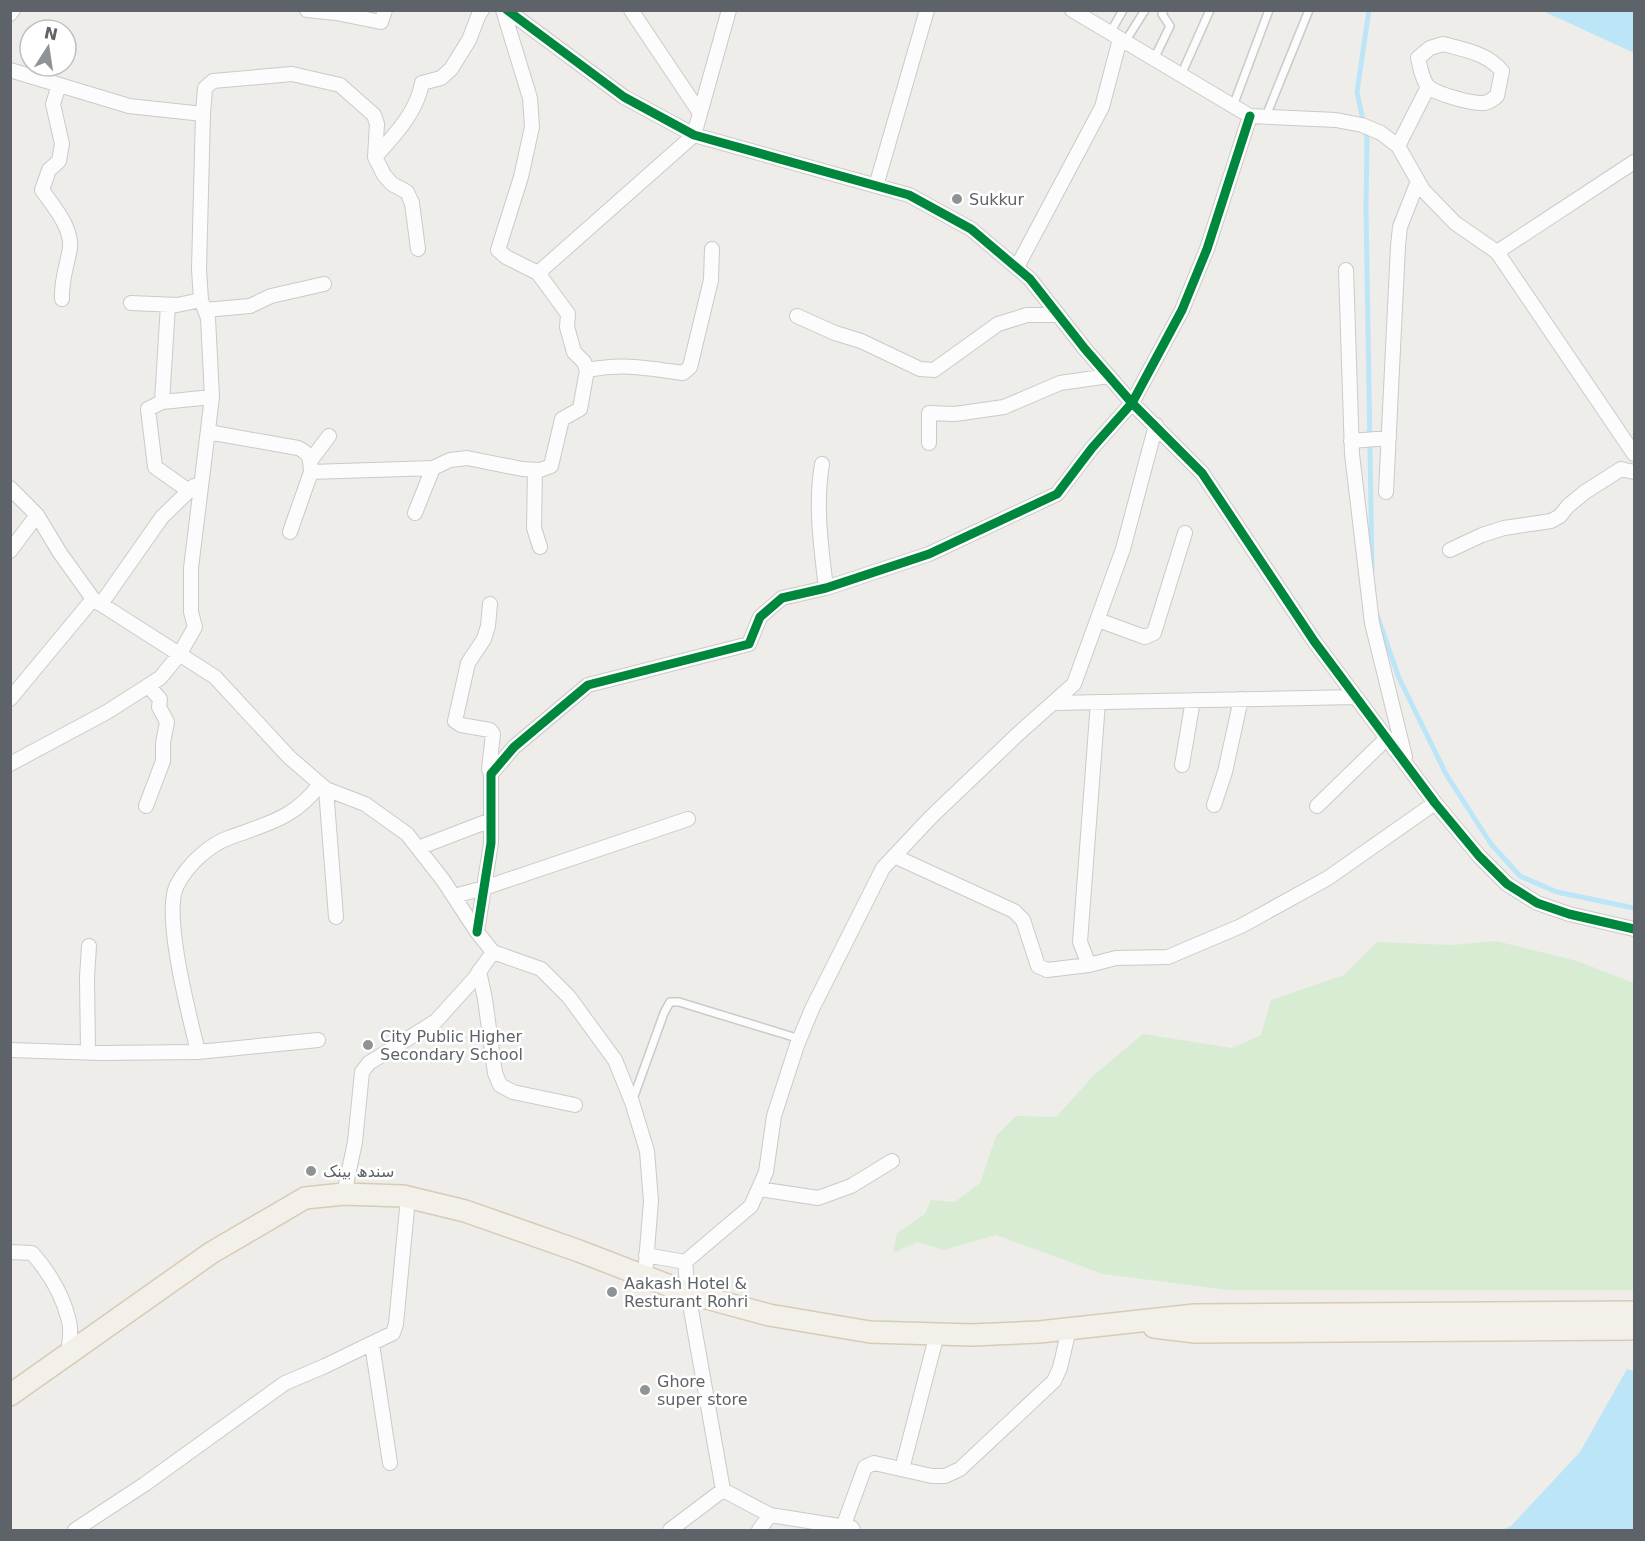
<svg xmlns="http://www.w3.org/2000/svg" width="1645" height="1541" font-family="'DejaVu Sans',Vazirmatn,sans-serif">
<style>
.green{fill:#d7ecd3}
.water{fill:#bde5f8}
.lines{fill:none;stroke-linecap:round;stroke-linejoin:round}
.stream{stroke:#bde5f8;stroke-width:5}
.service-casing{stroke:#cacaca;stroke-width:10}
.minor-casing{stroke:#cacaca;stroke-width:16}
.primary-casing{stroke:#d8cbb5;stroke-width:24}
.service{stroke:#fcfcfc;stroke-width:7}
.minor{stroke:#fcfcfc;stroke-width:14}
.primary{stroke:#f3f0e9;stroke-width:21}
.cycleway-casing{stroke:#fff;stroke-width:13}
.cycleway{stroke:#00873e;stroke-width:9}
.poi-dot{fill:#909395;stroke:#fff;stroke-width:2}
.labels{text-anchor:middle;dominant-baseline:central;stroke-width:5;stroke-linejoin:round;paint-order:stroke}
.poi-label{font-size:16px;fill:#5d6368;stroke:#fff;text-anchor:start}
</style>
<rect width="100%" height="100%" fill="#eeede9"/>
<!-- green -->
<path class="green" d="M1496,941L1577,961L1634,983V1290H1229L1103,1274L996,1235L944,1250L917,1242L893,1253L897,1233L925,1214L931,1200L955,1202L980,1183L996,1136L1016,1116L1056,1117L1095,1074L1143,1034L1232,1048L1261,1035L1271,1000L1344,975L1377,942L1452,945Z"/>
<!-- water -->
<path class="water" d="M1543,11H1634V53Z
M1627,1369L1634,1371V1530H1502L1511,1526L1580,1452Z"/>
<g class="lines">
<!-- stream -->
<path class="stream" d="M1369,10L1357,92L1367,139L1366,207L1372,571
M1377,615L1399,678L1446,774L1491,844L1520,876L1557,892L1634,908"/>
<defs>
<path id="service" d="M1110,33L1123,10
M1125,42L1145,10
M1154,59L1170,26L1162,14L1164,10
M1181,75L1210,10
M1233,106L1269,10
M1266,116L1309,10
M633,1099L664,1013L670,1002H679L800,1039"/>
<path id="minor" d="M307,10L336,13L381,22L385,10
M507,10L624,97L694,135L909,195L971,229L1030,279L1085,349L1132,403L1202,473L1314,641L1435,803L1479,856L1507,884L1537,903L1569,914L1634,929
M631,10L700,113
M1072,10L1250,116L1336,120L1362,125L1381,133L1398,146L1423,190L1455,223L1497,252L1634,454
M10,14L13,10
M1443,44C1465,50 1487,53 1502,71L1497,96C1493,99 1490,102 1484,103C1473,104 1440,95 1430,88C1423,83 1420,67 1418,58L1430,48Z
M10,70L129,106L203,114L199,269L201,300L208,318L212,397L191,568V612L195,627L179,655L160,678L107,712L10,764
M59,85L53,104L62,144L59,161L49,170L42,190C53,206 72,227 70,248C67,266 61,280 62,299
M203,114L205,88L213,81L292,74L340,85L374,115L377,124L375,157L384,175L392,184L407,192L412,203L418,249
M1398,146L1428,87
M375,157C394,136 417,112 422,83L441,78L451,69L469,40L479,14L482,10
M876,186L927,10
M1497,252L1634,162
M1017,267L1102,107L1120,39
M1346,270L1352,454L1372,623L1405,757
M538,273L694,135L729,10
M131,303L177,305L201,300
M205,310L250,306L271,296L324,284
M797,316L835,333L861,341L920,369L934,370L998,324L1027,315H1058
M587,370C624,363 647,368 683,373L690,367L711,280L712,249
M162,402L168,305
M208,432L298,448C311,454 310,459 311,472
M1351,441L1389,438
M929,443V413L955,414L1004,407L1060,383L1109,376
M311,460L329,436
M822,464C815,506 821,546 826,588
M535,470L534,528L540,547
M10,488L37,515L60,553L93,599L215,677L289,757L326,789L365,804L407,834L443,880L477,932L493,952L541,969L569,997L615,1060L632,1102L647,1151L651,1201L645,1275
M189,491L155,467L148,409L162,402L212,397
M1386,492L1398,246L1400,227L1418,181
M415,513L433,468
M290,532L311,472L433,468L450,460L467,458L522,469L540,470L551,466L562,419L580,409L587,370L584,362L574,352L567,327L568,314L538,273L506,257L498,250L521,177L532,127L530,98L503,10
M1450,550L1482,535L1504,528L1551,521L1560,516L1568,506L1585,492L1621,469L1634,472
M10,551L37,515
M101,604L162,517L194,486
M490,604L488,626L484,639L468,663L455,721L461,725L490,730L493,734L489,769L491,774
M1098,620L1139,635L1145,637L1154,633L1185,533
M10,699L93,599
M1053,703L1356,697
M1182,765L1193,700
M326,789L336,917
M1214,805L1225,772L1241,699
M146,806L163,761V743L167,722L159,707L160,699L149,687
M1317,806L1387,738
M418,848L491,820
M894,856L1014,911L1023,920L1038,966L1047,970L1089,965L1116,958L1168,957L1241,926L1328,878L1435,803
M454,896L484,888L688,819
M477,932L491,843V774L514,747L588,685L749,644L760,617L782,598L826,588L929,554L1057,494L1092,448L1132,403L1182,310L1207,249L1250,116
M1089,965L1080,942L1098,702
M479,971L485,999L495,1073L500,1085L513,1092L575,1105
M10,1050L100,1053L198,1052L318,1040
M88,1052L87,977L89,946
M198,1052C190,1018 162,914 177,885C188,864 210,844 231,837C269,823 295,818 320,784
M759,1189L818,1198L851,1186L892,1161
M344,1194L355,1142L362,1072L369,1063L436,1021L474,979L493,952
M10,1252L32,1253C49,1272 63,1296 69,1321C72,1331 69,1344 68,1355
M646,1255L685,1262L751,1206L766,1172L774,1116L797,1045L812,1009L883,868L931,817L1019,733L1074,684L1123,549L1156,425
M372,1344L390,1463
M902,1469L937,1334
M723,1490L770,1515L852,1528L853,1530
M843,1527L865,1467L874,1463L932,1476H945L960,1469L1054,1381L1060,1368L1069,1329
M75,1530L145,1484L285,1383L325,1366L393,1333L396,1324L408,1198
M670,1530L723,1490L688,1293L685,1262
M759,1530L770,1515"/>
<path id="primary" d="M1154,1327L1195,1332L1634,1329
M10,1395L211,1253L305,1198L344,1194L403,1196L465,1211L579,1251L688,1293L769,1315L870,1332L972,1335L1039,1332L1195,1315L1634,1312"/>
</defs>
<!-- service casing -->
<use href="#service" class="service-casing"/>
<!-- minor casing -->
<use href="#minor" class="minor-casing"/>
<!-- primary casing -->
<use href="#primary" class="primary-casing"/>
<!-- service -->
<use href="#service" class="service"/>
<!-- minor -->
<use href="#minor" class="minor"/>
<!-- primary -->
<use href="#primary" class="primary"/>
<defs>
<path id="cycleway" d="M507,10L624,97L694,135L909,195L971,229L1030,279L1085,349L1132,403L1202,473L1314,641L1435,803L1479,856L1507,884L1537,903L1569,914L1634,929
M477,932L491,843V774L514,747L588,685L749,644L760,617L782,598L826,588L929,554L1057,494L1092,448L1132,403L1182,310L1207,249L1250,116"/>
</defs>
<!-- cycleway casing -->
<use href="#cycleway" class="cycleway-casing"/>
<!-- cycleway -->
<use href="#cycleway" class="cycleway"/>
</g>
<!-- markers -->
<g class="poi-dot">
<circle cx="957" cy="199" r="6"/>
<circle cx="368" cy="1045" r="6"/>
<circle cx="311" cy="1171" r="6"/>
<circle cx="612" cy="1292" r="6"/>
<circle cx="645" cy="1390" r="6"/>
</g>
<g class="labels">
<!-- poi labels -->
<g class="poi-label">
<text x="969" y="199">Sukkur</text>
<text x="380" y="1036">City Public Higher<tspan x="380" dy="18">Secondary School</tspan></text>
<text x="323" y="1171">سندھ بینک</text>
<text x="624" y="1283">Aakash Hotel &amp;<tspan x="624" dy="18">Resturant Rohri</tspan></text>
<text x="657" y="1381">Ghore<tspan x="657" dy="18">super store</tspan></text>
</g>
</g>
<!-- border -->
<rect width="1645" height="1541" fill="none" stroke="#5d6368" stroke-width="24"/>
<!-- north arrow -->
<g transform="translate(48 48) rotate(12)"><circle r="28" fill="#ffffff" stroke="#bec1c3" stroke-width="1.5"/>
<path d="M0-4.5L10 22L0 15L-10 22Z" fill="#909395"/>
<text y="-9" font-size="16" font-weight="bold" text-anchor="middle" fill="#5d6368">N</text>
</g>
</svg>
